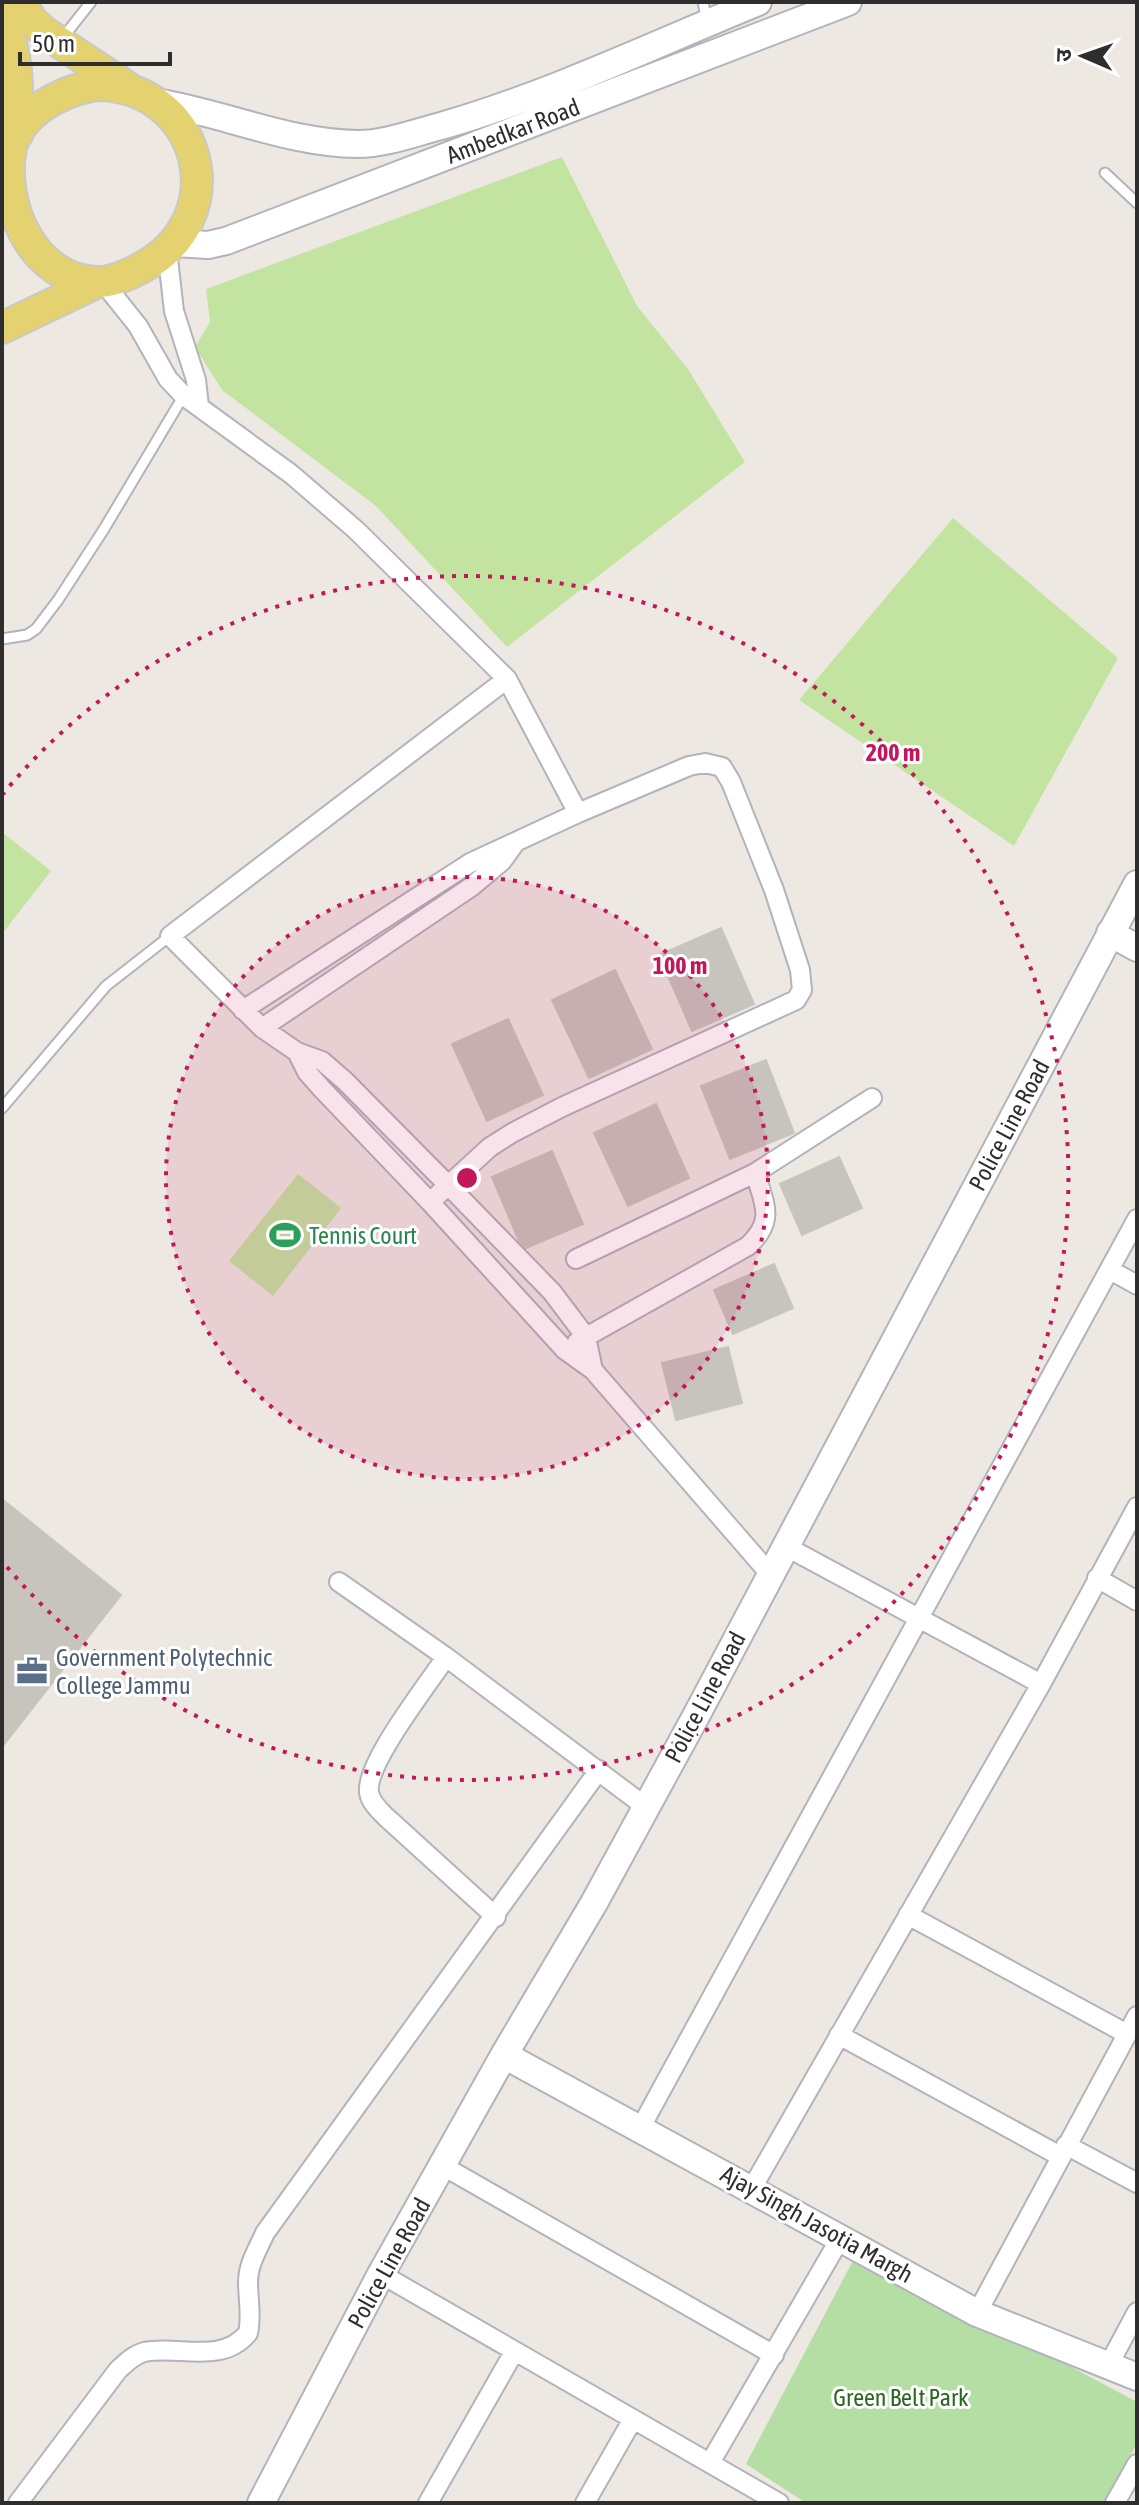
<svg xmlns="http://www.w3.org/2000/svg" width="1139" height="2505" font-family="'Asap Condensed','Noto Sans Devanagari',sans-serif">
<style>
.green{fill:#b4dea4}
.pitch{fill:#c3e4a1}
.building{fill:#c7c3bd;stroke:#c9c5bb;stroke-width:2}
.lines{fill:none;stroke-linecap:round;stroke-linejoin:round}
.lane-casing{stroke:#b2b3bc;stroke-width:13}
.street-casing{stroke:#b2b3bc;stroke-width:22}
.secondary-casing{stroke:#b2b3bc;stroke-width:30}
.primary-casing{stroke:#c9c9c9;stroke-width:34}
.lane{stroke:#fff;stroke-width:9}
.street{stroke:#fff;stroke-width:18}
.secondary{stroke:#fff;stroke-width:26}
.primary{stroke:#e4d270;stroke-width:30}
.ring{fill:none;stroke:#c2185b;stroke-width:4;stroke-dasharray:4 8}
.labels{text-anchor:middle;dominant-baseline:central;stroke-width:6;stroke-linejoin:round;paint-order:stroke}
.street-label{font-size:24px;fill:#2e2e2e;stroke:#fff}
.leisure-label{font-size:24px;fill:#27864d;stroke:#fff;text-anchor:start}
.service-label{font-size:24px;fill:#4e5e75;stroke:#fff;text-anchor:start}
.park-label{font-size:24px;fill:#2c6623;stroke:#fff}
.centre{fill:#c2185b;stroke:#fff;stroke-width:4}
.ring-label{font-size:24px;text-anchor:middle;font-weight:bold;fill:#c2185b;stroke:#fff;stroke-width:6;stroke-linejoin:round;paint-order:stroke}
</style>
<rect width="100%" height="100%" fill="#ede9e2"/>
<!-- green -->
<path class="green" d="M857,2253L1137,2402V2443L1104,2503H806L746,2464Z"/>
<!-- pitch -->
<path class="pitch" d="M562,157L637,306L688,369L745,462L507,647L376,506L222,390L195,347L210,322L206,289Z
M953,518L1118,658L1014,846L799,700Z
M2,832L51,871L2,934Z
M298,1174L341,1208L273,1296L229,1261Z"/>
<!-- building -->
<path class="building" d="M721,928L754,1004L692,1031L659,955Z
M615,970L652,1049L589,1078L552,1000Z
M508,1019L543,1095L487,1121L452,1044Z
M766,1060L794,1133L730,1159L701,1086Z
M656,1104L689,1178L628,1206L594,1133Z
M552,1151L583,1224L526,1248L519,1241L492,1177Z
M839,1157L862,1208L802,1235L780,1184Z
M774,1264L793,1308L733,1334L714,1290Z
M728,1347L742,1403L676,1420L662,1363Z
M2,1499L121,1595L2,1747Z"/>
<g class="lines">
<defs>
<path id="lane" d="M703,2L707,22
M61,40L91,2
M1105,173L1137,203
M2,639L27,635L36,629L58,600L104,529L184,395
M2,1108L106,986L170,936"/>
<path id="street" d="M167,250L174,311L196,380L199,406
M102,281L138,326L168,379L184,396L291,474L356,530L507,679L578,813L470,863L243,1010
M507,679L170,936L262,1028L297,1052L322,1061L345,1081L447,1184L552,1292L586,1337L593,1370
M262,1028L471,887L502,861L515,843
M297,1052L307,1072L322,1089L430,1202L565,1350L593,1370L770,1574
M430,1202L490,1147L512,1133L562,1107L796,1000L802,990L800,970L774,890L731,782L722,767L705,763L689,766L578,813
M576,1259L755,1173L872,1098
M1110,1270L1137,1285
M577,1342L748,1246C775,1221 765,1205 755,1173
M785,1546L1041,1684
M1097,1578L1137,1601
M339,1582L446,1657L646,1807
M446,1657C429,1683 365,1764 369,1792C370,1802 379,1810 386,1817L496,1917
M908,1915L1127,2034
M839,2035L1060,2156
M641,2127L1137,1219
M1066,2145L1137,2183
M443,2166L774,2355
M752,2188L1041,1684L1137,1507
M381,2274L779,2503
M977,2313L1137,2016
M1108,2366L1137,2312
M710,2463L841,2237
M18,2503L118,2370C126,2363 133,2355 144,2352C178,2345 222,2365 248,2333C252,2316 248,2299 248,2282C248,2264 258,2249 265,2233L599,1770
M428,2503L514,2352
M585,2503L633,2419
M1115,2503L1137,2464"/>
<path id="secondary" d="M156,102C224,113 287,143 358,144C385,144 414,133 441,126C549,95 653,45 758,2
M175,243L208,245L226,241L848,2
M1110,933L1137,948
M504,2055L977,2313L1137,2377
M261,2503L381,2274L504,2055L594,1903L696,1716L1137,884"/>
<path id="primary" d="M20,2L32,21L44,32L127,87
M2,19C20,54 17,95 18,133
M95,85C201,84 237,217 141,268C128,275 111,283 96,282C32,279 0,204 11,147C23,110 60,92 95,85Z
M2,328L98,282"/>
</defs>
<!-- lane casing -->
<use href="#lane" class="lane-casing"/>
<!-- street casing -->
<use href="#street" class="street-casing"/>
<!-- secondary casing -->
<use href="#secondary" class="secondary-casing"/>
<!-- primary casing -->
<use href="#primary" class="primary-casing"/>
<!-- lane -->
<use href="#lane" class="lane"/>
<!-- street -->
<use href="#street" class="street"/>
<!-- secondary -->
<use href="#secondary" class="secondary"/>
<!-- primary -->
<use href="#primary" class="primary"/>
</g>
<!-- distance rings -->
<circle cx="467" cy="1178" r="301" fill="#c2185b" fill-opacity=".12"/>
<g class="ring">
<circle cx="467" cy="1178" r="301"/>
<path d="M2 795A602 602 0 1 1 2 1561"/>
</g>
<!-- icons -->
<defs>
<symbol id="stadium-bare" viewBox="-9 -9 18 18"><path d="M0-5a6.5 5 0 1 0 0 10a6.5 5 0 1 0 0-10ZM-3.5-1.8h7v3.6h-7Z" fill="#2e9e5b" stroke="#fff" stroke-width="2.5" paint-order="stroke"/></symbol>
<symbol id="office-bare" viewBox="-9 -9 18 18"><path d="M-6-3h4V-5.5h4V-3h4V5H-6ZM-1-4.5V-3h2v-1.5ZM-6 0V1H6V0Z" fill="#5c6f8a" stroke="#fff" stroke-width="2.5" paint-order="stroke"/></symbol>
</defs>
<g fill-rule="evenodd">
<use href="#stadium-bare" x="263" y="1213" width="44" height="44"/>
<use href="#office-bare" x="10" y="1649" width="44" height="44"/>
</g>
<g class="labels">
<!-- street labels -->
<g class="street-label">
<text transform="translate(513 131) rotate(-21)">Ambedkar Road</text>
<text transform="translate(1009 1125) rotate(-62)">Police Line Road</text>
<text transform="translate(705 1697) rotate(-62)">Police Line Road</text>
<text transform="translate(817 2224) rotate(29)">Ajay Singh Jasotia Margh</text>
<text transform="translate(389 2263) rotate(-61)">Police Line Road</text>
</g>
<!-- leisure labels -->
<g class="leisure-label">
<text x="309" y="1235">Tennis Court</text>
</g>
<!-- service labels -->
<g class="service-label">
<text x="56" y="1657">Government Polytechnic<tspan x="56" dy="28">College Jammu</tspan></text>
</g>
<!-- park labels -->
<g class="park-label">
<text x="901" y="2397">Green Belt Park</text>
</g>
</g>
<circle cx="467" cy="1178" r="12" class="centre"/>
<g class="ring-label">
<text x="893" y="761">200 m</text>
<text x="680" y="974">100 m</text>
</g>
<!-- border -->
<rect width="1139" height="2505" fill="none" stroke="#2e2e2e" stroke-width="8"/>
<!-- north arrow -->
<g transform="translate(1083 56) rotate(272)" stroke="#ffffff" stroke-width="6" paint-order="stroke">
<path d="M0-6L14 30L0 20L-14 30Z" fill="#2e2e2e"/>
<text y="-12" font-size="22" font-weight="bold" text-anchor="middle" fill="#2e2e2e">उ</text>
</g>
<!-- scale -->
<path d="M20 52v12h150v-12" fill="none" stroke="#2e2e2e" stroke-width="4"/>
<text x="32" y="52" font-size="24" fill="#2e2e2e" stroke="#ffffff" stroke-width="6" paint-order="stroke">50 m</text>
</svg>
